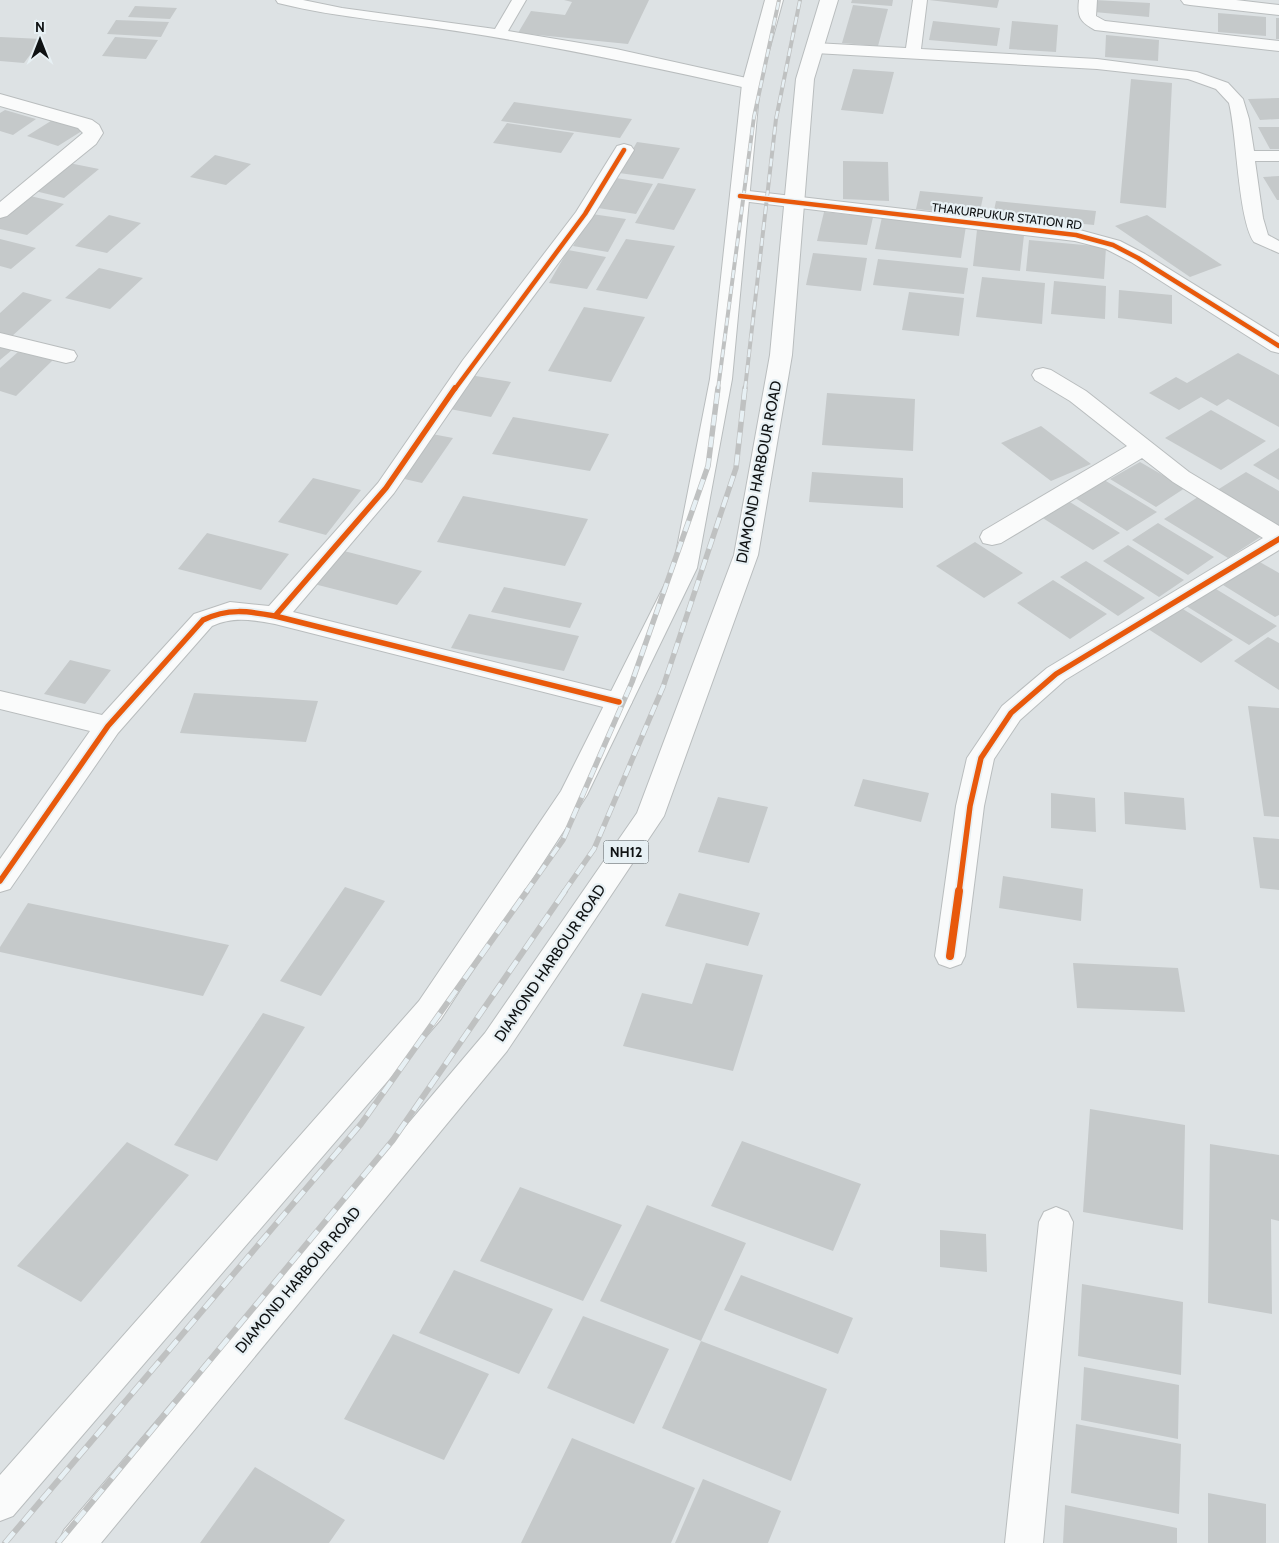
<svg xmlns="http://www.w3.org/2000/svg" width="1279" height="1543" font-family="Cabin,sans-serif">
<style>
.building{fill:#c5c9ca}
.lines{fill:none;stroke-linecap:round;stroke-linejoin:round}
.service-casing{stroke:#b9bdbe;stroke-width:2}
.minor-casing{stroke:#b9bdbe;stroke-width:2}
.trunk-casing{stroke:#b9bdbe;stroke-width:2}
.service{fill:#fafbfb;fill-rule:evenodd}
.minor{fill:#fafbfb;fill-rule:evenodd}
.trunk{fill:#fafbfb;fill-rule:evenodd}
.rail-far2-casing{stroke:#bfc1c1;stroke-width:4}
.rail-far1-casing{stroke:#bfc1c1;stroke-width:5.5}
.rail-casing{stroke:#bfc1c1;stroke-width:6}
.rail-far2{stroke:#e7f0f4;stroke-width:2.5;stroke-dasharray:8;stroke-linecap:butt}
.rail-far1{stroke:#e7f0f4;stroke-width:4;stroke-dasharray:11;stroke-linecap:butt}
.rail{stroke:#e7f0f4;stroke-width:4.5;stroke-dasharray:14;stroke-linecap:butt}
.cycleway-far2-casing{stroke:#e7f0f4;stroke-width:7}
.cycleway-far1-casing{stroke:#e7f0f4;stroke-width:9}
.cycleway-casing{stroke:#e7f0f4;stroke-width:11}
.cycleway-far2{stroke:#e8590c;stroke-width:4.5}
.cycleway-far1{stroke:#e8590c;stroke-width:5.5}
.cycleway{stroke:#e8590c;stroke-width:8}
.labels{text-anchor:middle;dominant-baseline:central;stroke-width:4.5;stroke-linejoin:round;paint-order:stroke}
.far-street-label{font-size:12px;fill:#0f1213;stroke:#e7f0f4}
.shield{fill:#e7f0f4;stroke:#505556;stroke-width:1}
.shield-label{font-size:14px;font-weight:bold;fill:#0f1213}
.street-label{font-size:15px;fill:#0f1213;stroke:#e7f0f4}
</style>
<rect width="100%" height="100%" fill="#dde2e4"/>
<!-- building -->
<path class="building" d="M564,0H649L628,44L518,33L531,11L565,15L572,2Z
M852,0H893L892,6L851,3Z
M929,0H999L997,8Z
M1095,0L1150,3L1149,17L1094,12Z
M853,5L888,9L878,46L842,43Z
M135,6L177,8L170,19L128,17Z
M1218,13L1266,17V36L1218,32Z
M1276,18H1279V39H1276Z
M116,20L169,22L161,37L107,34Z
M933,21L1000,28L997,46L929,40Z
M1012,21L1058,25L1056,52L1009,49Z
M1106,35L1159,40L1158,61L1105,57Z
M0,37L42,39L24,63L0,61Z
M115,37L158,40L146,59L102,56Z
M853,69L894,72L883,114L841,110Z
M1131,79L1172,83L1166,208L1120,203Z
M1279,98V119L1260,120L1248,99Z
M514,102L632,119L620,138L501,121Z
M5,110L36,119L13,135L0,131V113Z
M54,119L85,129L58,146L27,136Z
M507,123L574,133L561,153L493,143Z
M1258,127H1279V149H1270Z
M637,142L680,148L663,179L619,173Z
M215,155L251,164L226,185L190,177Z
M843,161L888,162L889,201L843,199Z
M69,163L99,169L64,198L35,191Z
M1279,176V200H1277L1263,177Z
M616,178L653,184L636,214L598,208Z
M658,183L696,189L674,230L635,223Z
M920,191L983,197L979,216L916,209Z
M26,195L64,204L27,235L0,229V217Z
M996,201L1096,211L1094,225L993,215Z
M824,212L873,217L867,245L817,241Z
M592,214L626,219L608,252L573,246Z
M109,215L141,223L107,253L75,246Z
M1147,215L1222,265L1190,277L1115,226Z
M882,217L966,226L961,258L875,249Z
M977,230L1024,235L1020,271L973,266Z
M0,239L36,248L11,269L0,266Z
M626,239L675,246L647,299L596,290Z
M1029,240L1106,247L1104,279L1026,271Z
M568,250L606,257L587,289L549,283Z
M813,253L867,258L861,291L806,285Z
M878,259L968,268L964,294L873,285Z
M99,268L143,278L110,309L65,298Z
M982,277L1045,283L1042,324L976,317Z
M1054,281L1106,286L1105,319L1051,314Z
M1119,290L1172,295V324L1118,318Z
M23,292L52,300L11,337L0,335V313Z
M909,292L964,298L959,336L902,330Z
M584,307L645,317L611,382L548,371Z
M0,347L12,350L0,360Z
M18,352L53,360L16,396L0,391V368Z
M1238,353L1279,375V427L1228,399L1217,406L1201,397L1179,410L1149,393L1176,377L1187,383Z
M470,375L511,382L491,417L450,409Z
M827,393L915,399L913,451L822,445Z
M1211,410L1266,441L1221,470L1165,438Z
M513,417L609,434L590,471L492,454Z
M1041,426L1091,464L1051,481L1001,443Z
M432,434L453,438L422,483L400,478Z
M1279,448V480L1253,465Z
M1140,462L1185,488L1156,507L1110,479Z
M812,472L903,478V508L809,502Z
M1246,472L1279,491V525L1275,528L1214,492Z
M313,478L361,490L326,535L278,522Z
M1101,478L1157,512L1127,531L1072,496Z
M463,496L588,519L565,566L437,542Z
M1198,497L1262,536L1228,558L1164,519Z
M1065,499L1120,533L1093,550L1038,515Z
M1158,523L1214,557L1188,575L1132,540Z
M207,533L289,554L261,590L178,569Z
M975,542L1023,573L984,598L936,566Z
M1128,545L1184,580L1159,597L1103,561Z
M340,550L422,571L397,605L314,584Z
M1086,561L1145,598L1118,616L1060,577Z
M1258,561L1279,573V615L1275,617L1223,585Z
M1053,580L1107,614L1070,639L1017,603Z
M1211,586L1277,626L1249,645L1183,604Z
M504,587L582,603L570,628L491,612Z
M1178,606L1233,640L1201,663L1145,627Z
M469,614L579,636L564,671L451,648Z
M1268,637L1279,643V690L1234,661Z
M70,660L111,670L85,704L44,694Z
M194,693L318,701L306,742L180,733Z
M1248,706L1279,708V817L1264,816Z
M863,779L929,793L921,822L854,806Z
M1124,792L1184,798L1186,830L1125,824Z
M1051,793L1095,798L1096,832L1051,828Z
M718,797L768,807L749,863L698,852Z
M1253,837L1279,839V890L1260,888Z
M1003,876L1083,889L1081,921L999,908Z
M345,887L385,901L321,996L280,981Z
M679,893L760,913L748,946L665,926Z
M28,903L229,945L203,996L0,952V947Z
M706,963L763,975L733,1071L623,1046L642,993L692,1004Z
M1073,963L1178,968L1185,1012L1077,1008Z
M263,1013L305,1027L217,1161L174,1145Z
M1090,1109L1185,1125L1183,1230L1083,1212Z
M742,1141L861,1184L833,1251L711,1206Z
M127,1142L189,1175L81,1302L17,1266Z
M1210,1144L1279,1155V1221L1271,1219L1272,1314L1208,1303Z
M520,1187L622,1225L583,1301L480,1261Z
M647,1205L746,1243L701,1341L600,1301Z
M940,1230L986,1234L987,1272L940,1267Z
M454,1270L553,1309L519,1374L419,1333Z
M741,1275L853,1318L838,1354L724,1310Z
M1082,1284L1183,1302L1181,1375L1078,1356Z
M583,1316L669,1349L634,1424L547,1388Z
M393,1334L489,1374L444,1460L344,1419Z
M701,1341L827,1389L791,1481L662,1428Z
M1084,1367L1179,1385L1178,1439L1081,1420Z
M1076,1424L1181,1444L1179,1514L1071,1493Z
M572,1438L695,1488L671,1543H521Z
M255,1467L345,1520L329,1543H200Z
M703,1479L781,1511L768,1543H675Z
M1208,1493L1266,1504V1543H1208Z
M1065,1505L1177,1528V1543H1063Z"/>
<g class="lines">
<defs>
<path id="service" d="M276,0H303L342,8L495,29L512,0H526L508,31L616,49L751,79L759,84L751,89C657,68 563,48 469,33C404,22 342,19 278,3Z
M913,0H927L921,49L1097,59L1197,72L1228,83L1243,99L1249,119L1254,151H1279V161H1255L1263,218L1268,235L1279,241V253L1254,242C1238,219 1237,135 1229,103L1216,89L1188,79L1097,69L815,53L807,48L815,43L906,48Z"/>
<path id="minor" d="M1079,0H1097L1096,16L1105,21L1279,41V51L1095,30C1080,22 1077,17 1079,0Z
M1181,0H1236L1279,5V15L1190,5L1184,4Z
M0,94L92,120L99,125L103,133L96,144L7,216L0,218V202L83,133L78,128L0,106Z
M624,144L631,146L634,150L592,218L479,369L394,493L293,612L619,693L628,695L632,702L628,709L619,711L275,624C252,620 234,616 212,626L118,733L10,889L0,892V859L90,731L0,709V691L102,715L194,614L230,602L269,606L378,483L463,360L576,212L617,146Z
M740,190L1076,229L1120,241L1145,254L1279,337V353L1271,351L1131,262L1106,249L1075,241L733,200L730,196L733,192Z
M0,333L74,351L77,356L74,361L66,363L0,347Z
M1043,368L1051,370L1086,391L1189,472L1279,526V550L1065,680L1020,720L994,759L984,806L965,956L961,964L950,968L939,964L935,956L956,806L967,758L1002,706L1047,668L1263,538L1173,482L1142,458L1001,543L992,545L983,543L980,537L983,531L1127,446L1070,401L1035,380L1032,375L1035,370Z
M1056,1207L1068,1212L1073,1222L1043,1543H1005L1039,1222L1044,1212Z"/>
<path id="trunk" d="M765,0H783L760,84L732,379L697,568L587,795L441,1019L13,1516L0,1521V1475L419,1001L561,791L673,568L710,379L742,84Z
M820,0H838L814,79L792,355L758,555L664,816L507,1051L101,1543H58L64,1530L485,1033L637,813L734,555L770,355L796,79Z"/>
</defs>
<!-- service casing -->
<use href="#service" class="service-casing"/>
<!-- minor casing -->
<use href="#minor" class="minor-casing"/>
<!-- trunk casing -->
<use href="#trunk" class="trunk-casing"/>
<!-- service -->
<use href="#service" class="service"/>
<!-- minor -->
<use href="#minor" class="minor"/>
<!-- trunk -->
<use href="#trunk" class="trunk"/>
<defs>
<path id="rail-far2" d="M718,389L754,117L779,0
M745,389L776,119L800,0"/>
<path id="rail-far1" d="M526,892L563,840L632,682L708,466L718,388
M564,892L594,849L663,687L736,468L745,388"/>
<path id="rail" d="M5,1543L361,1124L527,891
M58,1543L393,1140L565,891"/>
</defs>
<!-- rail-far2 casing -->
<use href="#rail-far2" class="rail-far2-casing"/>
<!-- rail-far1 casing -->
<use href="#rail-far1" class="rail-far1-casing"/>
<!-- rail casing -->
<use href="#rail" class="rail-casing"/>
<!-- rail-far2 -->
<use href="#rail-far2" class="rail-far2"/>
<!-- rail-far1 -->
<use href="#rail-far1" class="rail-far1"/>
<!-- rail -->
<use href="#rail" class="rail"/>
<defs>
<path id="cycleway-far2" d="M740,196L1076,235L1113,245L1138,258L1279,346
M455,389L585,214L624,150"/>
<path id="cycleway-far1" d="M275,616L386,488L455,388
M0,881L108,726L203,620C228,608 248,611 275,616L619,702
M959,892L970,806L981,758L1011,713L1056,674L1279,539"/>
<path id="cycleway" d="M950,956L959,891"/>
</defs>
<!-- cycleway-far2 casing -->
<use href="#cycleway-far2" class="cycleway-far2-casing"/>
<!-- cycleway-far1 casing -->
<use href="#cycleway-far1" class="cycleway-far1-casing"/>
<!-- cycleway casing -->
<use href="#cycleway" class="cycleway-casing"/>
<!-- cycleway-far2 -->
<use href="#cycleway-far2" class="cycleway-far2"/>
<!-- cycleway-far1 -->
<use href="#cycleway-far1" class="cycleway-far1"/>
<!-- cycleway -->
<use href="#cycleway" class="cycleway"/>
</g>
<g class="labels">
<!-- far-street labels -->
<g class="far-street-label">
<text transform="translate(1007 216) rotate(7)">THAKURPUKUR STATION RD</text>
</g>
<!-- shield labels -->
<rect class="shield" x="603.5" y="840.5" width="45" height="23" rx="4"/>
<g class="shield-label">
<text x="626" y="852">NH12</text>
</g>
<!-- street labels -->
<g class="street-label">
<text transform="translate(759 472) rotate(-79)">DIAMOND HARBOUR ROAD</text>
<text transform="translate(550 963) rotate(-56)">DIAMOND HARBOUR ROAD</text>
<text transform="translate(298 1280) rotate(-50)">DIAMOND HARBOUR ROAD</text>
</g>
</g>
<!-- north arrow -->
<g transform="translate(40 40)" stroke="#e7f0f4" stroke-width="4" paint-order="stroke">
<path d="M0-4L9 19L0 12L-9 19Z" fill="#0f1213"/>
<text y="-8" font-size="14" font-weight="bold" text-anchor="middle" fill="#0f1213">N</text>
</g>
</svg>
